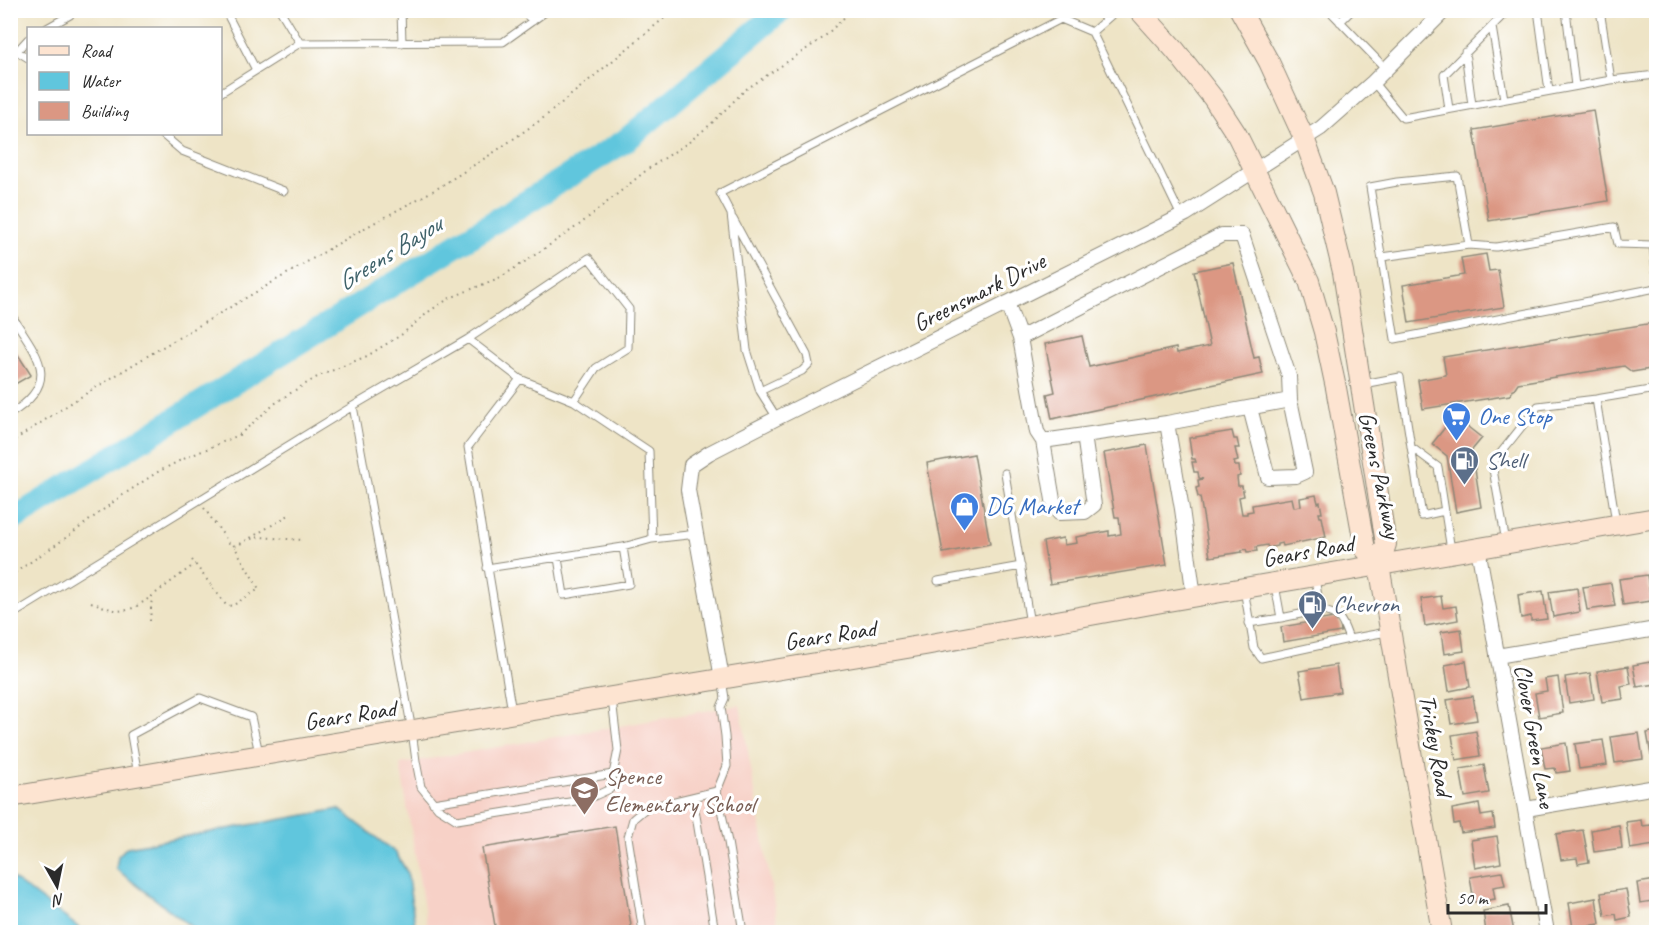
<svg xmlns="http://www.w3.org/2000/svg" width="1667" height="943" font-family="Caveat,sans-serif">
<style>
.built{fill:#f7d1c7}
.water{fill:#60c6dd;stroke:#467884;stroke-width:1.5}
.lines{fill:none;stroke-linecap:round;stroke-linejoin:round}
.river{stroke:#60c6dd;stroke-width:24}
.building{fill:#db9783}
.lane-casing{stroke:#8c8878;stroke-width:9}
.street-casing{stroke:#8c8878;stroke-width:16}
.secondary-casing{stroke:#8c8878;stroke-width:22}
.path{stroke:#8c8878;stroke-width:2;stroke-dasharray:1.5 4.5;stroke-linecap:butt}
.lane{stroke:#fff;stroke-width:7}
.street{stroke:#fff;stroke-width:14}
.secondary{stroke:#fde4d1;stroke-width:20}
.labels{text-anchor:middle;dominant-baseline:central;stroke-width:6;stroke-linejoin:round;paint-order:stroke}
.street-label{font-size:24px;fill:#2b2b2b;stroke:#fff}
.shop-label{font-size:24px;fill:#366cbe;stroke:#fff;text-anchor:start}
.service-label{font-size:24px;fill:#4e5e75;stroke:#fff;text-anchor:start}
.education-label{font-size:24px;fill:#785e54;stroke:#fff;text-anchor:start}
.water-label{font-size:26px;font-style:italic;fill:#3e6169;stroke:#fff}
</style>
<rect width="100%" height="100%" fill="#fff"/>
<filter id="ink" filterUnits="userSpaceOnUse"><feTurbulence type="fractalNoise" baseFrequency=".0167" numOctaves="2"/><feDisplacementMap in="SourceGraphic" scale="12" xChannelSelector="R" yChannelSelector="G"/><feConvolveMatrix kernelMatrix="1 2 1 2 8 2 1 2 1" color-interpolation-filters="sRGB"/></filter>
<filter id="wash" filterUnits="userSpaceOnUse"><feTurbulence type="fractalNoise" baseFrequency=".008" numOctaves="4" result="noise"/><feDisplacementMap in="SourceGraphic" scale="24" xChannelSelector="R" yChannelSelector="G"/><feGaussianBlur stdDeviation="1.35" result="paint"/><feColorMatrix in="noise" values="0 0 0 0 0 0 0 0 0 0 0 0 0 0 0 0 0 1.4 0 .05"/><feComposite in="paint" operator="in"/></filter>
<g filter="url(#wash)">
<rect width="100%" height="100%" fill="#eee4c6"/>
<!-- built -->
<path class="built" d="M740,705L779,932H428L400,764Z"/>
<!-- water -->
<path class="water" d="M339,809L396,853L407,872L416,932H198L116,869L118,856L127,847Z
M11,877L82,930L83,932H11Z"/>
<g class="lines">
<!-- river -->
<path class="river" d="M10,521L625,141L781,10"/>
</g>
<g id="blocks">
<!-- building -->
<path class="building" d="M1593,110L1608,201L1489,221L1474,130Z
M1486,254L1489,271L1498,270L1504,307L1409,323L1403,285L1464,275L1461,258Z
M1233,263L1254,358L1259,357L1263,374L1052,419L1047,394L1055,392L1045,344L1082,336L1089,367L1176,348L1177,353L1210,346L1194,271Z
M1653,323L1655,335H1656V368L1632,372L1624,366L1518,383L1510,395L1423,409L1418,380L1446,375L1443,357Z
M13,347L31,375L10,387V348Z
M1454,416L1482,438L1472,450L1481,507L1456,512L1447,456L1432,444Z
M1232,431L1234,439H1237L1239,448H1235L1238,461L1234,462L1235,466H1239L1240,476L1237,477L1238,486H1242L1244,496L1239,497L1242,514H1247V512L1253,511L1252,505L1292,498L1294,507L1301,506L1300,498L1316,495L1318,503L1320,502L1322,513H1319L1320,517H1322L1326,537L1283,546L1282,543L1277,544V546L1268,548L1267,545L1256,547L1257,551L1247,552L1246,549L1242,550V552L1210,557L1200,497H1198L1196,488L1199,487L1198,480L1203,479L1199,478L1198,472H1194L1192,462H1196L1195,459H1192L1189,438Z
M1147,445L1167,565L1050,584L1043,542L1063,538L1064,545L1077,543L1076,537L1109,531V536L1121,534L1119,517H1115L1104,453Z
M974,454L990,544L943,553L927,463Z
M1647,575L1651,601L1623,605L1619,579Z
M1611,583L1615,606L1587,610L1583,587Z
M1577,588L1580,612L1553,617L1549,592Z
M1543,591L1547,619L1531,621V616L1521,618L1518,595Z
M1441,596L1443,608L1456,606L1458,620L1425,626L1421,599Z
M1339,617L1341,632L1283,642L1281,627Z
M1461,629L1464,651L1444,654L1441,632Z
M1466,661L1470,687L1449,691L1445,665Z
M1656,661V684L1637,687L1633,665Z
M1336,665L1340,692L1304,698L1299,671Z
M1628,666L1631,684L1621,686L1623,699L1602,702L1597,671Z
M1590,673L1594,699L1569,703L1565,677Z
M1558,677L1563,713L1539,717L1535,693L1547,691L1545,679Z
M1473,696L1477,720L1451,724L1447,700Z
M1476,731L1480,756L1456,760L1452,735Z
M1656,731V754L1651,755L1647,733Z
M1639,733L1643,759L1615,763L1611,737Z
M1603,740L1607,765L1579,769L1575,744Z
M1566,743L1570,771L1556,773L1555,768L1545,769L1541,747Z
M1484,765L1489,793L1465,797L1460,769Z
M1479,804L1481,816L1493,814L1495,828L1461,833L1459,823L1454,824L1452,809Z
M1641,820L1642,826L1652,825L1655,845L1630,849L1626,822Z
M1619,825L1622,848L1594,852L1591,830Z
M615,826L632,932H496L482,848Z
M1583,830L1589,862L1578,864L1577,858L1561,860L1556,834Z
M1497,836L1501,863L1475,868L1471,840Z
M1502,872L1505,885L1493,887L1495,899L1474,902L1470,877Z
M1656,880V913L1654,914L1652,901L1640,903L1637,883Z
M1626,889L1631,917L1617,920L1616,914L1605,916L1601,893Z
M1596,898L1600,924L1573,928L1569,903Z
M1509,906L1514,932H1486L1483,911Z"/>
</g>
</g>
<g filter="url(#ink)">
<use href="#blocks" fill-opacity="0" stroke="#8c8878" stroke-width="1.5"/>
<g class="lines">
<defs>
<path id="lane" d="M225,10L256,70
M280,10L300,43
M401,10L402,43
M521,10L533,21
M1329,10L1386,69
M1538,10L1549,91
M1566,10L1575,86
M1600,10L1611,80
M1340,22L1352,10
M1492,27L1504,99
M47,28L70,15
M1092,32L1181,216
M10,47L28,58
M17,51L28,39
M1465,52L1472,105
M1373,82L1403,118L1611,80L1656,75
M220,93L300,43L503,42L548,10
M1449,109L1444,75L1508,10
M162,134L182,151L284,191
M733,219L807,355L809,364L802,371L760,391
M1382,257L1469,245
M1656,271L1653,245L1618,244L1614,227L1496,247L1469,245L1457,176L1397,182L1370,187L1395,339L1656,288
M10,313C36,354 64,381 10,414
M468,339L520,379L574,401L649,451L652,539
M1363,384L1400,377L1422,516L1444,511
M1596,399L1616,522
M353,406L412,731L416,761L421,787L438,808L457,820L588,799L610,789L618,750L612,699
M777,418L760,391L747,350L731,214L720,193L1061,19L1092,32L1117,10
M1411,447L1438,467L1451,550
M1005,473L1030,624
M1506,542L1492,464L1538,406L1596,399L1656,389
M558,558L564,595L629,584L623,547
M487,568L623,547L652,539L697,534
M938,581L1021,566
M1275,585L1281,618L1320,610L1315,577
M1244,589L1254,648L1261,658L1349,639
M1320,610C1342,615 1342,620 1349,639L1387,632
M10,616L353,406L468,339L589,258L629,309L628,348L596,368L574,401
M1249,623L1281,618
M722,680L725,698L721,707L725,736L727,766L717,791L728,842L743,932
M512,712L468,447L520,379
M138,775L131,735L200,698L251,717L259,753
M693,797L715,932
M433,803L613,774
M643,932L628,837L633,819L646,808L717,791"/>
<path id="street" d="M1007,303L1020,338L1222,235H1242L1289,376L1290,400L1167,423L1182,509L1194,597
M1020,338L1037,432L1043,441L1167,423
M1250,408L1268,477L1296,476L1305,472L1290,400
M1043,441L1053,500L1059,513L1085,512L1094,505L1084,435
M1478,548L1547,932
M1497,656L1656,629
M722,678L688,490L691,465L709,453L777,418L1186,214L1321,128L1373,82L1445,10
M1526,809L1656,787"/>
<path id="secondary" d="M1139,10L1175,50L1213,98L1237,135L1309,281L1324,332L1336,388L1365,549L1379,565
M1240,10L1269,62L1304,138L1324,193L1343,272L1386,544L1379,565L1442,932
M10,797L925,645L1162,602L1656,518"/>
</defs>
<!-- lane casing -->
<use href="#lane" class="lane-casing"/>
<!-- street casing -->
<use href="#street" class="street-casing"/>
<!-- secondary casing -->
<use href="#secondary" class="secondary-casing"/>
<!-- path -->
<path class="path" d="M10,443L74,401L144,358L363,229L438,188L493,153L542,119L674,10
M251,539L259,537L302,540
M235,547L289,515
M192,560L226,605L232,606L259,589L233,544L229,543L204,508
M10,576L70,535L120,497L156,473L179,461L239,435L278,401L297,389L319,376L367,356L401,335L431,310L450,298L501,277L526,261L579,225L648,169L689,142L711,124L745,90L823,38L852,10
M91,602C121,613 124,616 152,596
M150,621L152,596L195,564"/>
<!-- lane -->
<use href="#lane" class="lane"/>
<!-- street -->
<use href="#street" class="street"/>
<!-- secondary -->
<use href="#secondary" class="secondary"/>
</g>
</g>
<!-- icons -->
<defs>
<symbol id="supermarket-pin" viewBox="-11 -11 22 30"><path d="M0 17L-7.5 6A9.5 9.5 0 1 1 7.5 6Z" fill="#3f7fe0" stroke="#fff"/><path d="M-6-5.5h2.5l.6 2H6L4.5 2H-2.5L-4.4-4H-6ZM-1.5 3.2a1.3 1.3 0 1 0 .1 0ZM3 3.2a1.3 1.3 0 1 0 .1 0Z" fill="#fff"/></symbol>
<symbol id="fuel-pin" viewBox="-11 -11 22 30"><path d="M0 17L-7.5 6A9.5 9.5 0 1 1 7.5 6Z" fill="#5c6f8a" stroke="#fff"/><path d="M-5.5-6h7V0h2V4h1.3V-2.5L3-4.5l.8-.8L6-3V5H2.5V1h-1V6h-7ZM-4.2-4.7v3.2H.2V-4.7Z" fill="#fff"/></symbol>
<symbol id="shop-pin" viewBox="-11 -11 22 30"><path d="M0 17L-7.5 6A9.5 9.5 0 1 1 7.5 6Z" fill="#3f7fe0" stroke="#fff"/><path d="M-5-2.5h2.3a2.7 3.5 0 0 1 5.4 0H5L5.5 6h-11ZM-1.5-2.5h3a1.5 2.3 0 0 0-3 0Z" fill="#fff"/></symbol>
<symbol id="school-pin" viewBox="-11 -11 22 30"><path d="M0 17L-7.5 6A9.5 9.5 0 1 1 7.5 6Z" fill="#8d6e63" stroke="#fff"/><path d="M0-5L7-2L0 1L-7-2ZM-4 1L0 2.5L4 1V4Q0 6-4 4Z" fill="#fff"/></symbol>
</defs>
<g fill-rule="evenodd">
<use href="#supermarket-pin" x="1440" y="400" width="33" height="45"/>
<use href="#fuel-pin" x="1448" y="444" width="33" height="45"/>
<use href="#shop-pin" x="948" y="490" width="33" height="45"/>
<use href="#fuel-pin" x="1296" y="588" width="33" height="45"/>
<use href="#school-pin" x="568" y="774" width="33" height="45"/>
</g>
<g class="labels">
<!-- street labels -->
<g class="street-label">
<text transform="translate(979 292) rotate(-27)">Greensmark Drive</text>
<text transform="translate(1380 475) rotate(78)">Greens Parkway</text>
<text transform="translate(1308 551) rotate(-10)">Gears Road</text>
<text transform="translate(830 635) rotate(-9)">Gears Road</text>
<text transform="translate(350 715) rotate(-9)">Gears Road</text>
<text transform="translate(1535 736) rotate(80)">Clover Green Lane</text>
<text transform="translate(1436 745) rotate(80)">Trickey Road</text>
</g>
<!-- shop labels -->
<g class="shop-label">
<text x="1478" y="416">One Stop</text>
<text x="986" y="506">DG Market</text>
</g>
<!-- service labels -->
<g class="service-label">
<text x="1486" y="460">Shell</text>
<text x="1333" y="604">Chevron</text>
</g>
<!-- education labels -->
<g class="education-label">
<text x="605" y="776">Spence<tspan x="605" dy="28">Elementary School</tspan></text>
</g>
<!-- water labels -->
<g class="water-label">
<text transform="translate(389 253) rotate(-32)">Greens Bayou</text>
</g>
</g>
<!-- margin -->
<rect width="1667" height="943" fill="none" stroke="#fff" stroke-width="36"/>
<!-- legend -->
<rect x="27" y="27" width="195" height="108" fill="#ffffff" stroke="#aaaaaa" stroke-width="1.5"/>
<rect x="39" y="46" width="30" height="9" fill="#fde4d1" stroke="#aaaaaa" stroke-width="1.5"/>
<text x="81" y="57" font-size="18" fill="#2b2b2b">Road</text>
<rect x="39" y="72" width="30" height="18" fill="#60c6dd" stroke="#aaaaaa" stroke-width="1.5"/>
<text x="81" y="87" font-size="18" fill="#2b2b2b">Water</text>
<rect x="39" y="102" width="30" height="18" fill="#db9783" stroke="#aaaaaa" stroke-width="1.5"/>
<text x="81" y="117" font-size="18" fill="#2b2b2b">Building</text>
<!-- north arrow -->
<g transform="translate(57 886) rotate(171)" stroke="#ffffff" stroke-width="4.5" paint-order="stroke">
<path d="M0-4.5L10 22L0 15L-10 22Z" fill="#2b2b2b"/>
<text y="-9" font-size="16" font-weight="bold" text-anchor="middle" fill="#2b2b2b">N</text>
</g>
<!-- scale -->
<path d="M1448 904v9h98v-9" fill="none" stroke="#2b2b2b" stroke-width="3"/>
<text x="1457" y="904" font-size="18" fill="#2b2b2b" stroke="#ffffff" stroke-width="4.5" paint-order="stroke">50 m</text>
</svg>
